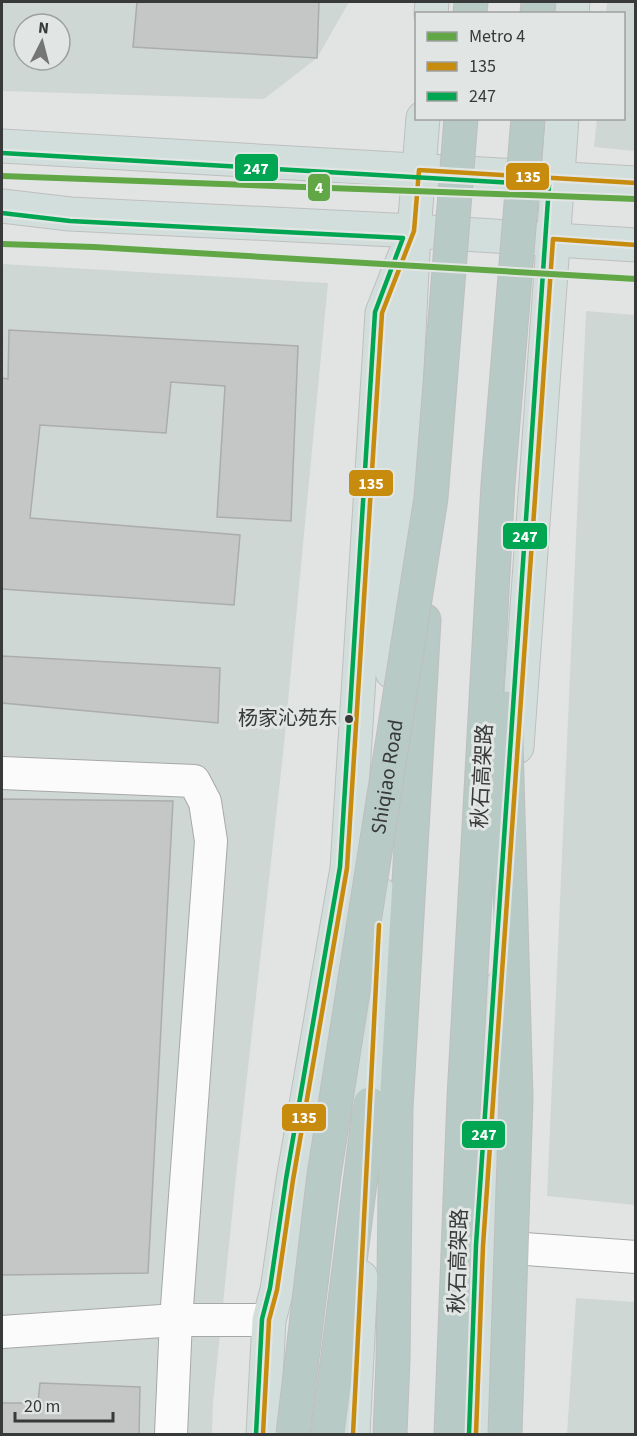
<svg xmlns="http://www.w3.org/2000/svg" width="637" height="1436" font-family="'Source Sans 3','Noto Sans SC',sans-serif">
<style>
.built{fill:#cfd7d4;fill-rule:evenodd}
.building{fill:#c5c7c6;stroke:#abadac;stroke-width:1.5}
.lines{fill:none;stroke-linecap:round;stroke-linejoin:round}
.minor-casing{stroke:#a6a8a7;stroke-width:34}
.major-casing{stroke:#bebfbe;stroke-width:35}
.highway-casing{stroke:#bebfbe;stroke-width:35}
.minor{stroke:#fbfbfb;stroke-width:32}
.major{stroke:#d2dedb;stroke-width:33}
.highway{stroke:#b7cac6;stroke-width:33}
.highway-bridge-casing{stroke:#bebfbe;stroke-width:35;stroke-linecap:butt}
.highway-bridge{stroke:#b7cac6;stroke-width:33}
.bus-1-casing{stroke:#e1e5e3;stroke-width:9}
.bus-2-casing{stroke:#e1e5e3;stroke-width:9}
.bus-1{stroke:#c78b0e;stroke-width:4.5}
.bus-2{stroke:#00a651;stroke-width:4.5}
.metro-1-casing{stroke:#e1e5e3;stroke-width:10}
.metro-1{stroke:#61a746;stroke-width:6}
.bus-dot{fill:#383939;stroke:#e1e5e3;stroke-width:2}
.labels{text-anchor:middle;dominant-baseline:central;stroke-width:6;stroke-linejoin:round;paint-order:stroke}
.bus-label{font-size:20px;fill:#383939;stroke:#e1e5e3;text-anchor:end}
.street-label{font-size:21px;fill:#383939;stroke:#e1e5e3}
.line-badge{stroke:#e1e5e3;stroke-width:2}
.badge-label{font-size:16px;text-anchor:middle;font-weight:bold;fill:#fff}
</style>
<rect width="100%" height="100%" fill="#e2e4e3"/>
<!-- built -->
<path class="built" d="M2,2H349L317,58L264,99L2,91ZM24,24H60V60H24Z
M607,2H635V151L594,147L597,119L624,118V14L606,13Z
M2,264L328,283L283,754L236,1176L213,1403L212,1434H2Z
M586,311L635,315V1205L547,1196Z
M576,1298L635,1302V1434H567Z"/>
<!-- building -->
<path class="building" d="M137,2H319L317,58L133,47Z
M9,330L298,346L291,521L217,517L225,386L171,382L166,433L40,425L30,518L240,535L234,605L2,589V378L8,379Z
M2,656L220,668L218,723L2,703Z
M2,799L173,801L148,1273L2,1275Z
M40,1383L140,1387L139,1434H2V1403H38Z"/>
<g class="lines">
<defs>
<path id="minor" d="M2,773L194,781L205,802L211,841L176,1320L171,1434
M484,1246L636,1257
M2,1332L176,1320H269"/>
<path id="major" d="M431,14L432,2
M572,14L573,2
M2,146L636,183
M2,206L70,214L414,231L636,245
M392,672L414,231L423,118
M517,747L562,118
M368,1133L380,894
M263,1434L269,1320L277,1290L293,1180L347,868L382,313L404,257
M353,1434L361,1277
M476,1434L483,1246L501,987"/>
<path id="highway" d="M470,14L471,2
M537,14L538,2
M328,1434L370,1104
M390,1434L393,1360L396,1108L424,620"/>
</defs>
<!-- minor casing -->
<use href="#minor" class="minor-casing"/>
<!-- major casing -->
<use href="#major" class="major-casing"/>
<!-- highway casing -->
<use href="#highway" class="highway-casing"/>
<!-- minor -->
<use href="#minor" class="minor"/>
<!-- major -->
<use href="#major" class="major"/>
<!-- highway -->
<use href="#highway" class="highway"/>
<defs>
<g id="highway-bridge">
<path id="s1" d="M293,1434L324,1175L431,498L461,118"/>
<path d="M451,1434L464,1097L498,484L528,118"/>
<path d="M505,1434L516,1098L505,708"/>
</g>
</defs>
<!-- highway-bridge casing -->
<use href="#highway-bridge" class="highway-bridge-casing"/>
<!-- highway-bridge -->
<use href="#highway-bridge" class="highway-bridge"/>
<defs>
<path id="bus-1" d="M419,170L636,183
M553,239L636,245
M263,1434L269,1320L277,1290L293,1180L347,868L382,313L414,231L419,170
M353,1434L379,925
M476,1434L483,1246L553,239"/>
<path id="bus-2" d="M2,153L549,185L476,1245L469,1434
M2,213L70,221L403,238L375,312L340,867L286,1179L270,1288L262,1319L256,1434"/>
</defs>
<!-- bus-1 casing -->
<use href="#bus-1" class="bus-1-casing"/>
<!-- bus-2 casing -->
<use href="#bus-2" class="bus-2-casing"/>
<!-- bus-1 -->
<use href="#bus-1" class="bus-1"/>
<!-- bus-2 -->
<use href="#bus-2" class="bus-2"/>
<defs>
<path id="metro-1" d="M2,176L636,199
M2,244L94,247L636,279"/>
</defs>
<!-- metro-1 casing -->
<use href="#metro-1" class="metro-1-casing"/>
<!-- metro-1 -->
<use href="#metro-1" class="metro-1"/>
</g>
<!-- markers -->
<circle class="bus-dot" cx="349" cy="719" r="5"/>
<g class="labels">
<!-- bus labels -->
<g class="bus-label">
<text x="338" y="719">杨家沁苑东</text>
</g>
<!-- street labels -->
<g class="street-label">
<text stroke="none"><textPath href="#s1" startOffset="664">Shiqiao Road</textPath></text>
<text transform="translate(482 776) rotate(-87)">秋石高架路</text>
<text transform="translate(458 1261) rotate(-88)">秋石高架路</text>
</g>
</g>
<g class="line-badge">
<rect x="234" y="153" width="45" height="29" rx="6" fill="#00a651"/>
<rect x="505" y="162" width="45" height="29" rx="6" fill="#c78b0e"/>
<rect x="307" y="173" width="24" height="29" rx="6" fill="#61a746"/>
<rect x="348" y="469" width="46" height="28" rx="6" fill="#c78b0e"/>
<rect x="502" y="522" width="46" height="28" rx="6" fill="#00a651"/>
<rect x="281" y="1103" width="46" height="29" rx="6" fill="#c78b0e"/>
<rect x="461" y="1120" width="45" height="29" rx="6" fill="#00a651"/>
</g>
<g class="badge-label">
<text x="256" y="174">247</text>
<text x="528" y="182">135</text>
<text x="319" y="193">4</text>
<text x="371" y="489">135</text>
<text x="525" y="542">247</text>
<text x="304" y="1123">135</text>
<text x="484" y="1140">247</text>
</g>
<!-- border -->
<rect width="637" height="1436" fill="none" stroke="#383939" stroke-width="6"/>
<!-- legend -->
<rect x="415" y="12" width="210" height="108" fill="#e1e5e3" stroke="#9da09f" stroke-width="1.5"/>
<rect x="427" y="32" width="30" height="9" fill="#61a746" stroke="#9da09f" stroke-width="1.5"/>
<text x="469" y="42" font-size="18" fill="#383939">Metro 4</text>
<rect x="427" y="62" width="30" height="9" fill="#c78b0e" stroke="#9da09f" stroke-width="1.5"/>
<text x="469" y="72" font-size="18" fill="#383939">135</text>
<rect x="427" y="92" width="30" height="9" fill="#00a651" stroke="#9da09f" stroke-width="1.5"/>
<text x="469" y="102" font-size="18" fill="#383939">247</text>
<!-- north arrow -->
<g transform="translate(42 42) rotate(6)"><circle r="28" fill="#e1e5e3" stroke="#9da09f" stroke-width="1.5"/>
<path d="M0-4.5L10 22L0 15L-10 22Z" fill="#747574"/>
<text y="-9" font-size="16" font-weight="bold" text-anchor="middle" fill="#383939">N</text>
</g>
<!-- scale -->
<path d="M15 1412v9h98v-9" fill="none" stroke="#383939" stroke-width="3"/>
<text x="24" y="1412" font-size="18" fill="#383939" stroke="#e1e5e3" stroke-width="4.5" paint-order="stroke">20 m</text>
</svg>
